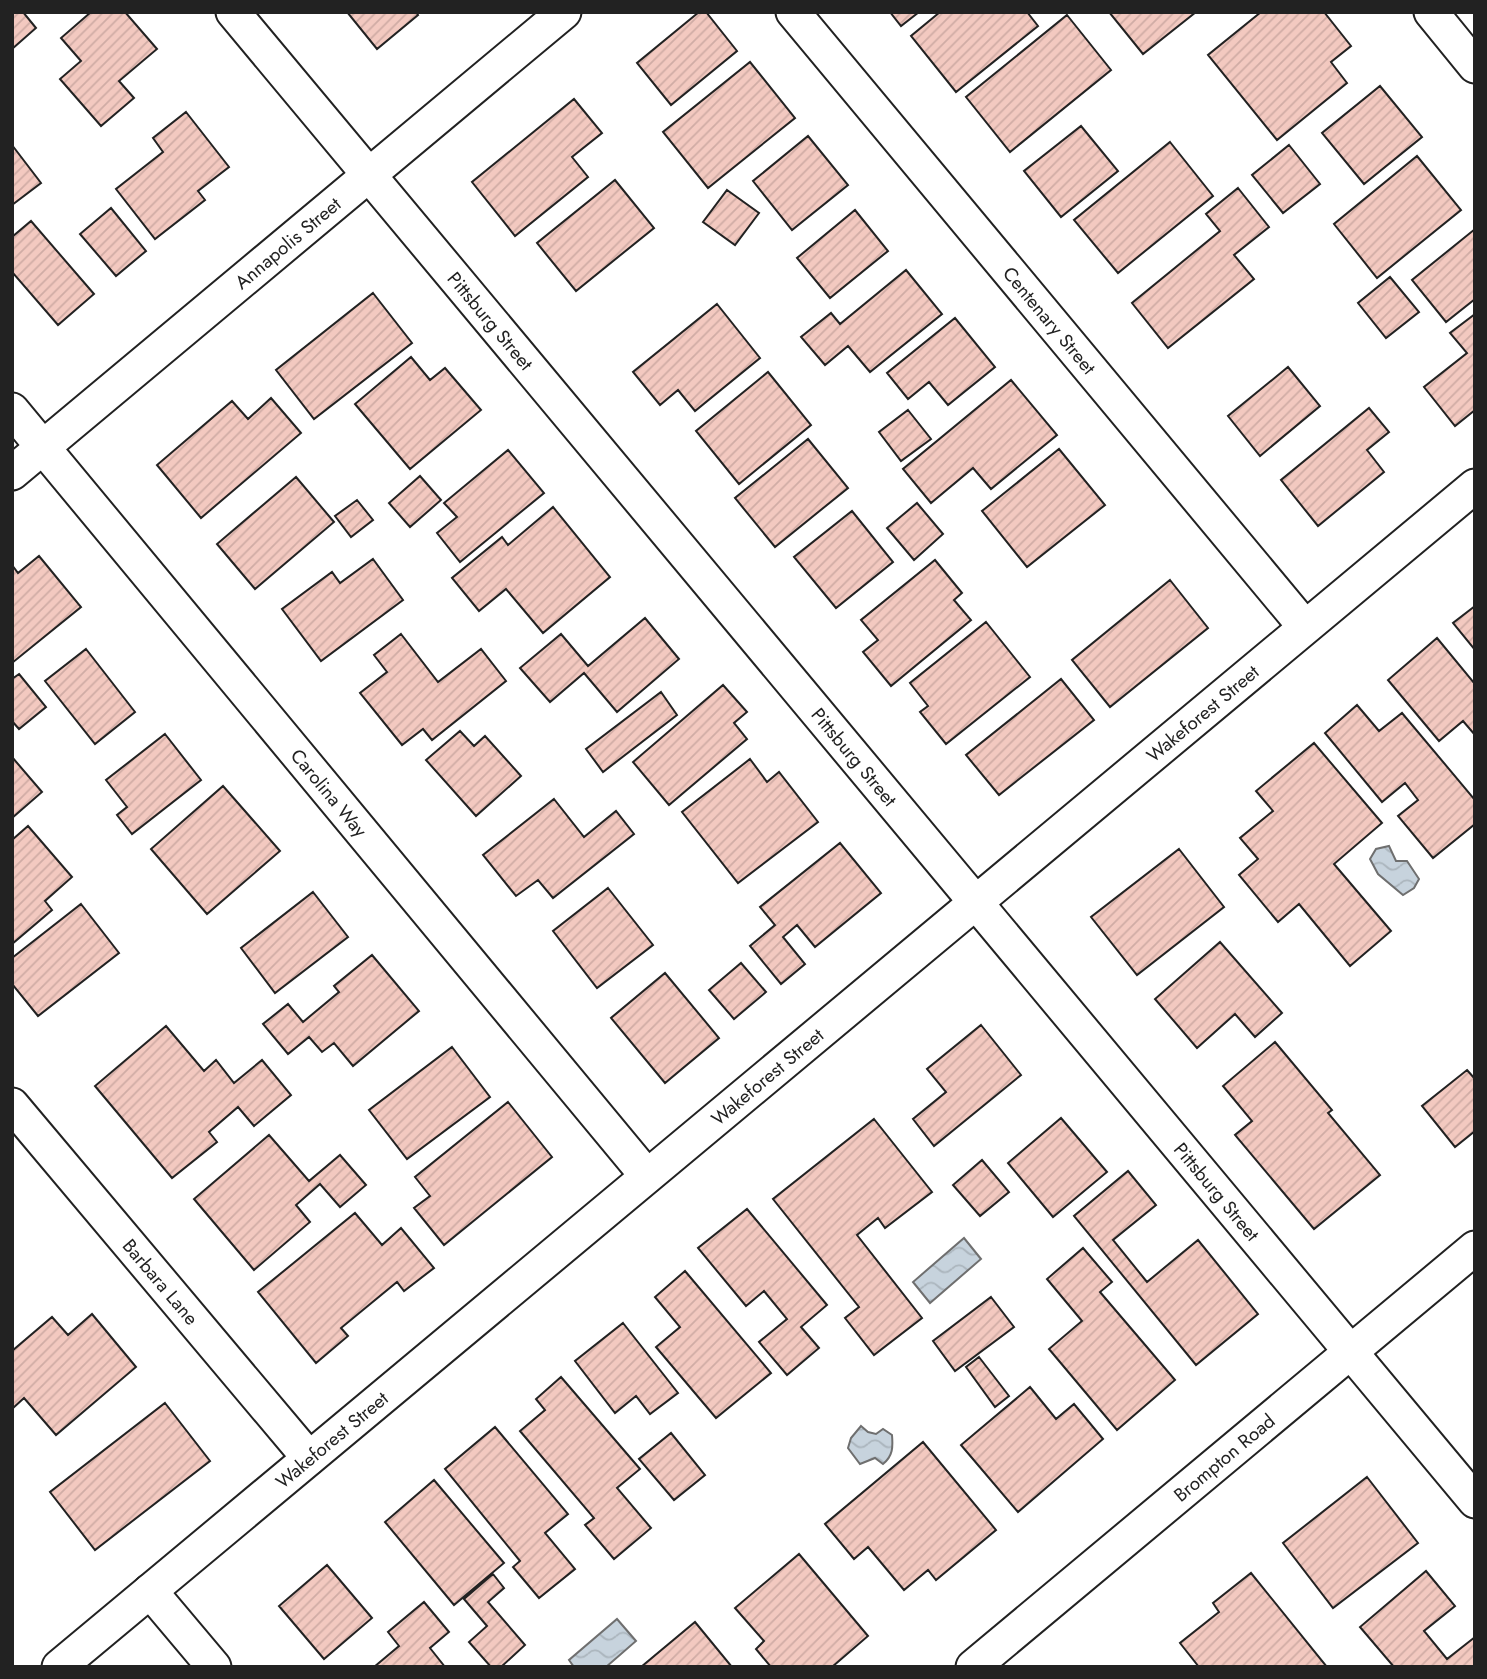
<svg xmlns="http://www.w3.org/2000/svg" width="1487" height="1679" font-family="Jost,sans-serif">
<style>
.water{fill:url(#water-waves);stroke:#6f6f6f;stroke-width:2}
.building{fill:url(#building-hatch);stroke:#222;stroke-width:2}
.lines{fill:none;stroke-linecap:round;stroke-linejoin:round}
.minor-casing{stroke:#222;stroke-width:37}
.minor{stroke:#fff;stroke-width:33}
.labels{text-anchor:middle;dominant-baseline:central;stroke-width:5;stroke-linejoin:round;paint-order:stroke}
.street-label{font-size:19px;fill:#222;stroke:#fff}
</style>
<defs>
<pattern id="water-waves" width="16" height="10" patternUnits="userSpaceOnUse" patternTransform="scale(1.75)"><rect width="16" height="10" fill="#c7d3dd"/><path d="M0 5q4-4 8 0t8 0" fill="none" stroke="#abb5bd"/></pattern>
<pattern id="building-hatch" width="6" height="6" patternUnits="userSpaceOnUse" patternTransform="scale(1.75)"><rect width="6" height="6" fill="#f3c9c0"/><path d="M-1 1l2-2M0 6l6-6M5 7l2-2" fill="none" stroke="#d0aca5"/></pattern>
</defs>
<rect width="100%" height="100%" fill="#fff"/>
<!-- water -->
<path class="water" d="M1389,846L1396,861H1407L1419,879L1414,888L1403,895L1378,874L1370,859L1376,849Z
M964,1238L981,1259L930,1303L913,1282Z
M861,1426L868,1432L876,1434L883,1429L892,1435C893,1447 893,1456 883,1464L875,1458L860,1464L848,1448L851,1438Z
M617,1619L636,1641L606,1667H574L569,1660Z"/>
<!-- building -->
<path class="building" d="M12,12H23L36,28L12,49Z
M91,12H125L157,49L119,81L134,98L101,126L60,79L81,61L61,38Z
M347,12H416L418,15L377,49Z
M699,12H706L737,51L671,105L637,63Z
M890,12H919L901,26Z
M940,12H1027L1038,26L956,92L911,36Z
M1109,12H1196L1143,54Z
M1261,12H1324L1351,46L1331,62L1347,83L1277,140L1208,55Z
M1067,15L1111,70L1010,152L966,97Z
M750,62L795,118L708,188L663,132Z
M1380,86L1422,137L1364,184L1322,133Z
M574,99L602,133L572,157L588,177L515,236L472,182Z
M186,112L229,167L198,191L205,200L155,239L116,189L163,152L153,138Z
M1081,126L1118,171L1061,217L1024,171Z
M808,136L848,185L792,230L753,181Z
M1170,142L1213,196L1118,273L1074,220Z
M12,145L41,183L12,205Z
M1289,145L1320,184L1283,213L1252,175Z
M1417,156L1461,210L1377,278L1334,224Z
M615,180L654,228L576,291L537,243Z
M1238,188L1269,227L1234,255L1254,279L1168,348L1132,303L1220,231L1206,214Z
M727,190L759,213L735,245L703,222Z
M111,208L146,251L116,276L80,234Z
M855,210L888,251L830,298L797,258Z
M31,221L94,294L58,325L12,272V237Z
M1475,229V299L1446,322L1412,280Z
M906,270L942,314L870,372L848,346L825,365L801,337L831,313L840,324Z
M1390,277L1419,312L1386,338L1358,303Z
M373,293L412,343L314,419L276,370Z
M717,304L760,358L695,411L678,390L660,405L633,372Z
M1475,314V410L1455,426L1424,387L1467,353L1450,333Z
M955,318L995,367L948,405L929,382L908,399L887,373Z
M411,357L430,380L445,368L481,410L410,469L355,404Z
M1288,367L1320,406L1260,456L1228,416Z
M768,372L811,425L739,484L696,431Z
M1011,380L1057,435L991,489L973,468L931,503L903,469Z
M271,398L301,433L201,518L157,465L232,401L248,419Z
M1369,408L1389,432L1367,450L1384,472L1318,526L1281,480Z
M908,410L931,439L901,461L879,432Z
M808,439L848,488L775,547L735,498Z
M1059,449L1105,505L1027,567L982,511Z
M508,450L544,493L460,562L437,533L457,517L444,503Z
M420,476L441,500L410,527L389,503Z
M296,477L334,522L255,589L217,544Z
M357,500L373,520L351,537L335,516Z
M917,503L943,534L914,560L887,528Z
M553,507L610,577L543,633L506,589L479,611L452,578L502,537L508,545Z
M852,511L893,562L836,608L794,557Z
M39,556L81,607L12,663V565L18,573Z
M373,559L403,600L321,661L282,609L332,572L340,583Z
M935,560L962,593L954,600L971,620L891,686L863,652L878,640L861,620Z
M1170,580L1208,628L1110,707L1072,660Z
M1475,606V650L1453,623Z
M645,618L679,659L617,712L584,673L550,702L520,668L561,634L588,666Z
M986,622L1030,677L946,744L920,712L928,706L910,683Z
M401,634L438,682L481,649L506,681L432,740L423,729L402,745L360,693L387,672L374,655Z
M1437,638L1475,684V735L1463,721L1439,741L1388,680Z
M86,649L135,712L95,744L45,681Z
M19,674L46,707L19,729L12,721V679Z
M1061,679L1094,720L999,795L966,755Z
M723,685L747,712L734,723L747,739L669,805L633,762Z
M661,692L677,715L603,772L586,749Z
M1357,705L1379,731L1402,713L1475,800V824L1433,858L1398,816L1418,800L1405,783L1382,802L1325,733Z
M460,731L474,746L485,736L521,776L476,816L426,760Z
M165,734L201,780L132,834L117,815L127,807L106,780Z
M1314,743L1382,823L1334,864L1391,931L1350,966L1299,904L1278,922L1239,875L1258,859L1240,838L1273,811L1256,791Z
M12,757L42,792L12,818Z
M750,759L767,782L779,772L818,822L738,883L682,812Z
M223,786L280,851L207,914L151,849Z
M554,799L584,837L616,811L634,834L553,898L538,880L516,896L483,855Z
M28,826L72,877L45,901L52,910L12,944V840Z
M840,843L881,893L815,947L797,925L783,937L805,964L781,984L750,946L775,925L760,907Z
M1179,849L1224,907L1137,975L1091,917Z
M608,888L653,945L597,988L553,931Z
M313,892L348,937L275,993L241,948Z
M81,904L119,953L38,1016L12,984V958Z
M1220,942L1282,1013L1255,1037L1235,1014L1197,1048L1155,999Z
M372,955L419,1011L353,1066L334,1043L322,1052L309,1037L288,1054L263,1024L288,1004L303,1022L339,992L334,986Z
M741,963L766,992L734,1019L709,990Z
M665,973L719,1038L665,1083L611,1018Z
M981,1025L1021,1075L934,1146L913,1119L946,1092L927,1069Z
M166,1026L204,1071L216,1060L234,1083L262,1060L291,1095L254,1126L238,1107L209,1132L217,1142L172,1178L95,1086Z
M1275,1042L1332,1110L1328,1113L1380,1175L1314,1229L1235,1135L1252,1121L1223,1086Z
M452,1047L490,1097L407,1159L369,1110Z
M1467,1070L1475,1079V1131L1455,1147L1422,1106Z
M508,1102L552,1157L444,1245L414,1208L430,1196L415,1177Z
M1061,1118L1107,1172L1053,1217L1008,1163Z
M874,1119L932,1192L885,1228L878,1218L857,1235L922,1318L874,1355L845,1318L859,1307L773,1199Z
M269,1135L309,1181L340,1155L366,1185L340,1207L320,1184L296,1205L310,1222L254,1270L194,1199Z
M982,1160L1009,1192L980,1216L953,1185Z
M1128,1171L1156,1205L1113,1240L1147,1282L1198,1240L1258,1314L1196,1365L1074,1216Z
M747,1209L827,1305L801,1327L819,1348L787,1375L759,1342L787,1319L764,1291L746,1306L698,1248Z
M355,1213L382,1245L401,1228L434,1268L404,1291L397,1282L341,1328L348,1336L316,1363L258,1292Z
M1083,1248L1112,1282L1100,1292L1175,1380L1117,1430L1049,1349L1082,1321L1047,1279Z
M685,1271L771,1373L716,1418L656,1347L680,1327L655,1297Z
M991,1297L1014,1327L955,1371L933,1341Z
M92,1314L136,1367L56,1435L24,1398L12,1409V1351L52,1317L68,1335Z
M623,1323L678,1393L650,1414L636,1396L615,1413L575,1361Z
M979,1357L1009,1396L995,1407L966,1367Z
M561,1377L640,1469L617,1488L651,1528L614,1559L585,1525L594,1518L520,1431L545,1410L536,1399Z
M1030,1387L1056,1419L1074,1404L1103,1439L1018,1512L961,1445Z
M165,1403L210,1461L95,1550L50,1492Z
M495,1427L568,1514L545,1533L575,1569L539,1598L513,1567L520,1561L445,1469Z
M671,1433L705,1475L674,1500L639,1459Z
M923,1442L996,1530L936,1580L928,1570L904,1590L868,1547L854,1559L825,1524Z
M1367,1477L1418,1543L1333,1608L1283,1543Z
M434,1480L504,1563L454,1605L385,1522Z
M799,1554L868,1636L832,1667H771L756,1649L764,1641L735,1608Z
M327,1565L372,1618L324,1659L279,1606Z
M1426,1571L1455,1606L1424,1631L1447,1659L1475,1637V1667H1394L1360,1627Z
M1251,1573L1327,1667H1199L1180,1643L1219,1612L1213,1603Z
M493,1574L504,1588L488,1602L525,1645L501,1667H491L469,1642L487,1626L464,1599Z
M424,1602L449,1632L430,1648L445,1667H374L399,1646L388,1632Z
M695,1622L732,1667H641Z"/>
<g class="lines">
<defs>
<g id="minor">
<path id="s1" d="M233,12L1475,1501"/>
<path id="s2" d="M793,12L1305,627"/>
<path d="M1431,12L1475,66"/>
<path id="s3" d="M12,410L647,1176"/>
<path id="s4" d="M12,473L564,12"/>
<path id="s5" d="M12,1105L309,1458"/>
<path d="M150,1591L214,1667"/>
<path id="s6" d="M59,1667L1475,486"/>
<path id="s7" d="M973,1667L1475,1248"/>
</g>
</defs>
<!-- minor casing -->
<use href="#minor" class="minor-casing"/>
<!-- minor -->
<use href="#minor" class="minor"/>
</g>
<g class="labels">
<!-- street labels -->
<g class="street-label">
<text stroke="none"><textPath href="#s4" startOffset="359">Annapolis Street</textPath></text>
<text stroke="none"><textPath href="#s2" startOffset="401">Centenary Street</textPath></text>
<text stroke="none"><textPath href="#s1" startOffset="402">Pittsburg Street</textPath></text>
<text stroke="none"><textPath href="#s6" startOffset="1489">Wakeforest Street</textPath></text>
<text stroke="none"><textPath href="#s1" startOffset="970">Pittsburg Street</textPath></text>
<text stroke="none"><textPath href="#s3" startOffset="497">Carolina Way</textPath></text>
<text stroke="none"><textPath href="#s6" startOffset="922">Wakeforest Street</textPath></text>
<text stroke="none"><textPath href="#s1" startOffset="1536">Pittsburg Street</textPath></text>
<text stroke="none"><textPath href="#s5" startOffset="231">Barbara Lane</textPath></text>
<text stroke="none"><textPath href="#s6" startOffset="355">Wakeforest Street</textPath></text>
<text stroke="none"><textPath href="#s7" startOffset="327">Brompton Road</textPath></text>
</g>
</g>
<!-- border -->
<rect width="1487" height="1679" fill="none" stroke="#222222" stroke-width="28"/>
</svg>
